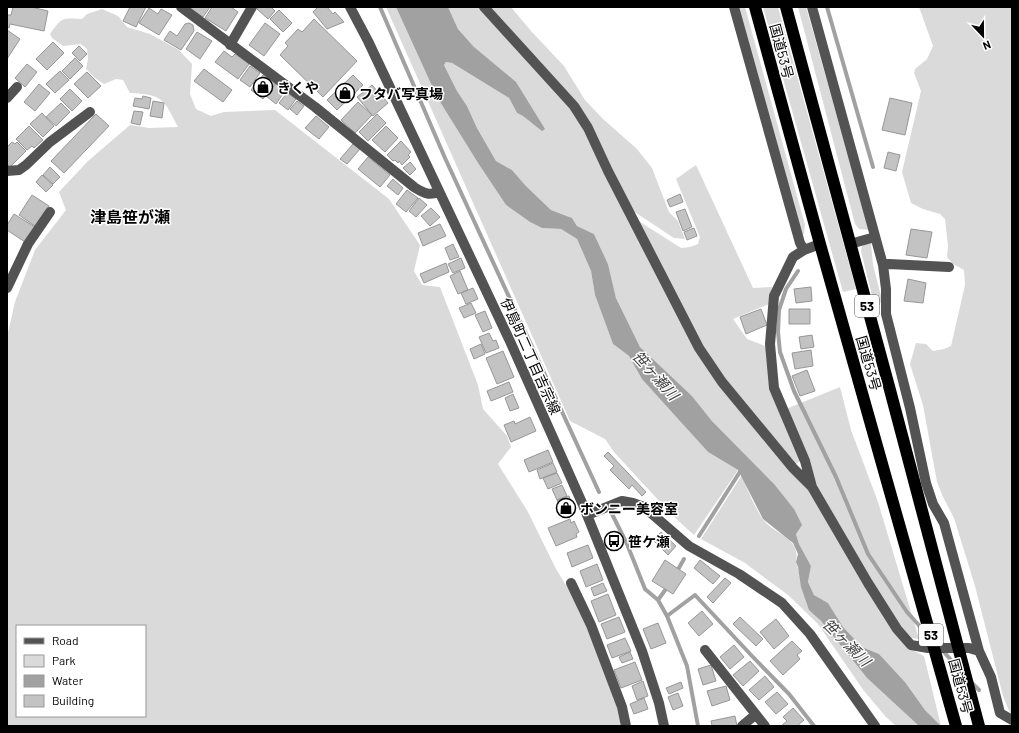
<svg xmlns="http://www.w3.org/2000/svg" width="1019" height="733" font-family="Barlow,'Noto Sans JP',sans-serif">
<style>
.green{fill:#dadada;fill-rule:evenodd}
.water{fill:#a1a1a1}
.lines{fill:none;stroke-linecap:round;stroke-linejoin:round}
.stream{stroke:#a1a1a1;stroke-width:4}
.building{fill:#c3c3c3;stroke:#979797}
.minor{stroke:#535353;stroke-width:10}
.highway{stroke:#000;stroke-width:12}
.labels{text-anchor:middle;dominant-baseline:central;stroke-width:3;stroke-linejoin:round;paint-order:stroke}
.shield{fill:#fff;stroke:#4c4c4c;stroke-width:1}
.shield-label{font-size:13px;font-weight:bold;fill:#000}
.street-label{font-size:14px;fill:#000;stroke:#fff}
.poi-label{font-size:14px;font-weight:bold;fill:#000;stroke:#fff;text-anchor:start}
.water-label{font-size:15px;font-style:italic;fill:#424242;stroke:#fff}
.quarter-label{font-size:16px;font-weight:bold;fill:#000;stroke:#fff}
</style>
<rect width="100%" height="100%" fill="#fff"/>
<!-- green -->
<path class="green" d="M386,7H396L437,97L478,163L506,205L530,222L542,228L561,229L577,239L591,271L595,295L613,344L629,356L643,379L708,452L738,470L694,535L671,514L614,452L605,439L570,421Z
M448,7H480L572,108L696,350L809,489L908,648L924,656L941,726L925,710L905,682L879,654L862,647L843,627L828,603L814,595L808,582L811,566L799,544L796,534L794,509L775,485L712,421L692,396L640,347L616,298L608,264L594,234L577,226L572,218L551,210L526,186L512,170L496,161L477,128L467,106L457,91L444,65L446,62L452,63L509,98L517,113L523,116L474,47L458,29Z
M488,7H511L531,31L564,66L585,100L603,119L637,149L652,168L669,212L678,221L685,239L674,238L633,211L592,126Z
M738,7H745L805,225L804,234L801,235Z
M763,7H778L856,289L843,292Z
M798,7H806L869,230L859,229L855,224Z
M919,7H1012V718L1003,696L975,586L954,518L943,497L937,482L923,405L910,364L916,343L926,344L933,351L944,349L951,346L965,285L964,270L953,264L947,257L948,246L945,219L940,214L923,209L911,203L902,172L921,91L914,73L915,69L927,59L933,46Z
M102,9L118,16L127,27L150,34L179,50L192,64L190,94L196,109L211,116L224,112L275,110L389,199L420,245L414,271L422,285L440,287L478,385L483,409L507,436L511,447L498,464L528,512L556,569L572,595L588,626L617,708L622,726H7V337L15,302L35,250L66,210L59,192L88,161L130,125L149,128L178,127C164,100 163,94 130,93L123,80L116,79L104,84L95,78L86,69L88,59L87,49L81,44L63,46L52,38L50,34C62,17 62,18 82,19L87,14ZM17,626H145V716H17Z
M696,165L753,288L772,287L769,304L733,319L747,339L765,346L800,461L795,465L725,380L702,345L637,220L681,248L690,247L698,244L700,237L676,179Z
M868,243L871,244L873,265L882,300L879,306L875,308L861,251L862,246Z
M840,387L851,430L878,502L919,639L912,638L899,626L817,486L786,409Z
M742,475C746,488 755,507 762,518C773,535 801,536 796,562L810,610L821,621L867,678L919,726H896L886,717L864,691L818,624L788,595L745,563L701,539Z"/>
<!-- water -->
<path class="water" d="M396,7H448L458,29L474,47L516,82L545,129L542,131L523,116L517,113L509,98L452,63L446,62L444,65L457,91L467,106L477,128L496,161L512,170L526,186L551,210L572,218L577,226L594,234L608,264L616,298L640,347L692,396L712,421L775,485L794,509L802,525L796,534L799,544L811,566L808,582L814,595L828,603L843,627L862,647L879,654L905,682L925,710L941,726H919L867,678L821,621L809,610L801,587L798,567L796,562L798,554L793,543L763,519L738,470L708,452L642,379L629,356L613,344L595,295L591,271L577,239L561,229L542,228L530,222L506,205L478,163L437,97Z"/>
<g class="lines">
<!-- stream -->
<path class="stream" d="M380,7L445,158L599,492
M827,7L873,167
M798,271L786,289L779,310L778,332L780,352L794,391L836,477L868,554L907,612L925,632
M612,514L627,544L645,589L658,600L667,616L687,666L698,726
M699,536L743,467
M676,573L684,559
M658,600L668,586
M667,616L695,595L752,656L789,694L814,726
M943,651L960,670
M971,682L979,690"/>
</g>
<!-- building -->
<path class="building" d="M13,7H31L48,11L44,31L10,24L9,28L7,27V15H11Z
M130,7H146L136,27L123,21Z
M189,7H210L203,17L189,8Z
M212,7H231L238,12L226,31L205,18Z
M259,7H271L275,11L268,19L257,9Z
M318,7H327L333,14L335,12L344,22L327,29L313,12Z
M149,8L158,14L161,9L172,15L159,35L139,23Z
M279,10L292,23L283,32L270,19Z
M314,19L357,61L323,97L280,55L288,46L285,43L298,29L302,32Z
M189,23L193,25L194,31L181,50L164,40L170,31L177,36L185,24Z
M265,23L280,34L264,56L249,45Z
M7,30L20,39L7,59Z
M197,32L212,41L200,59L186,49Z
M53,42L64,53L47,70L36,59Z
M79,46L87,54L80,61L72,53Z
M224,51L232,57L235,54L249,64L238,79L215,62Z
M75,58L83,66L70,79L62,71Z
M27,64L37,72L25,87L15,78Z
M250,66L260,73L250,87L240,80Z
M204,69L232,90L223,102L194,81Z
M60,71L69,80L55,93L46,84Z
M87,72L101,86L88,98L74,84Z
M263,75L275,83L263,99L251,90Z
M353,75L363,85L337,110L327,100Z
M276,83L285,91L276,104L266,96Z
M39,84L50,93L35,111L24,102Z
M372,85L388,103L373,116L357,97Z
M70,89L82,101L72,111L60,99Z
M287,93L296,99L288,110L279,103Z
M143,96L151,98L149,109L133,106L135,98L142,99Z
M890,98L912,103L905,135L882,130Z
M153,101L164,103L162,118L150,116Z
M297,101L304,106L297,115L290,109Z
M358,102L372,115L355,133L341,120Z
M61,103L70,112L56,126L46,117Z
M134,111L143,112L140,125L131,123Z
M42,113L54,126L43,137L30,124Z
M96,114L109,126L64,173L51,161Z
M377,114L386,123L368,141L359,132Z
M316,116L329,127L319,139L305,128Z
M29,126L43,140L34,148L32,146L27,150L16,139Z
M386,126L398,138L385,152L372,140Z
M401,141L411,152L408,155L410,157L402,165L399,161L398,163L395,160L393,161L387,155Z
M12,142L15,144L17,142L26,151L10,167L7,164V147Z
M353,144L360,149L347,164L340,159Z
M888,152L900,155L896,171L884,168Z
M368,157L390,175L380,187L358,169Z
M410,162L416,169L410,175L403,168Z
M50,167L60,177L53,184L43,175Z
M42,175L53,185L46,192L36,182Z
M393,179L403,188L398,195L387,186Z
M407,190L418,198L406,212L396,204Z
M680,194L683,202L670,207L667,200Z
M32,195L49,206L35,226L19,215Z
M419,198L427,205L416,217L409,211Z
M431,208L440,217L430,226L421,216Z
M685,209L692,227L683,231L676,212Z
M14,214L35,227L25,242L7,230V225Z
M440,224L446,236L423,246L418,233Z
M694,228L697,236L687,240L684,232Z
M911,229L932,232L927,258L906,255Z
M453,244L459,257L450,260L445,248Z
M461,258L465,268L453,273L448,264Z
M446,263L449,272L424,283L420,274Z
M460,271L468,290L458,294L450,276Z
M908,279L926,283L923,303L904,301Z
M811,287L812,301L796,303L794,289Z
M473,288L478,299L466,304L461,293Z
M471,303L476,313L464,318L459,308Z
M761,309L767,325L746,334L740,317Z
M789,309H810V324H789Z
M485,311L492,328L483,332L475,315Z
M489,333L493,341L496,340L499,348L486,353L479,337Z
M812,335L814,347L801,349L799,337Z
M481,344L485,354L474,359L470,349Z
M811,350L813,366L795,369L792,353Z
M503,351L514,377L497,384L486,358Z
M807,370L815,391L800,396L792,376Z
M509,382L513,392L491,401L487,391Z
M513,394L519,408L510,411L505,398Z
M530,417L536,431L511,442L504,425L514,421L515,424Z
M548,450L553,462L529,472L524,460Z
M608,452L646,492L642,496L632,485L629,489L610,470L614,466L604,456Z
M553,463L557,472L540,479L537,470Z
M557,473L562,483L548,489L543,478Z
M562,485L567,496L557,500L552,489Z
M569,496L575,513L564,517L557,500Z
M570,519L571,523L574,521L579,532L576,534L577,537L556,546L548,528Z
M661,532L676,546L668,555L653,540Z
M588,545L593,558L572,567L567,553Z
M665,560L686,574L673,594L652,581Z
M700,560L720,576L713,584L694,568Z
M597,564L603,580L586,587L580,571Z
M725,578L731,583L713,603L707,597Z
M603,583L607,591L594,596L591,588Z
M608,594L616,615L599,622L591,601Z
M702,611L713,624L699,636L688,623Z
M619,617L625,632L607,639L601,624Z
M740,617L763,639L756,646L733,624Z
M776,619L789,636L774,649L760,632Z
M658,623L666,643L651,649L643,629Z
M625,638L631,651L612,658L607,645Z
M792,641L802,651L797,655L800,659L783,675L770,661Z
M734,645L744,657L730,669L720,657Z
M630,652L633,659L622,663L619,657Z
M750,661L759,671L743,686L733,675Z
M635,662L642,680L621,688L614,670Z
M711,665L716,681L703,685L698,669Z
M765,676L774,687L759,700L749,690Z
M643,681L648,696L637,700L632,686Z
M681,682L683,688L669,694L666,688Z
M726,686L730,700L712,706L707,691Z
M777,692L788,704L776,714L765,702Z
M678,693L683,706L673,710L668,697Z
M644,698L648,709L634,714L630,704Z
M793,708L804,720L797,726H781L787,721L783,717Z
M735,716L737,726H712L711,721Z"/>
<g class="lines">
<!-- minor -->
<path class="minor" d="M181,7L315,107L414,187C424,193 428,196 439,192
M350,7L368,41L509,339L583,505L642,651L659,703L664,726
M484,7L574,106L588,128L608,171L699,348L722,382L793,468L811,486
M734,7L800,243L804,250L820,244
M812,7L883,265L886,289V314L910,408L926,483L933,504L944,523L979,651
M230,45L252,7
M7,98L17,87
M7,171L19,170L26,165L50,142L90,112
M850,244L875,237
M804,250L793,257L774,296L770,344L774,388L805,461L812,487L868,583L897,629L911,645L928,648H969L979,651L991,677L1000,713L1012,720
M883,265L889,264L949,267
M7,288L28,244L50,212
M587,515L622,501L633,503L644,507L689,546L739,574L782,603L810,634L875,726
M571,583L591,625L622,707L626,726
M705,650L765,726
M742,726L755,715"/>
<!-- highway -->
<path class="highway" d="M755,7L820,244L956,726
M786,7L890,390L979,726"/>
</g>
<!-- icons -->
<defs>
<symbol id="shop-ring" viewBox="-11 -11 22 22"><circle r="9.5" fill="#fff" stroke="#000" stroke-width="1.5"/><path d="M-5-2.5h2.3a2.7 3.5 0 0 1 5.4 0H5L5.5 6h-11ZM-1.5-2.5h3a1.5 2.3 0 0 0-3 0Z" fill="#000"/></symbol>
<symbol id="bus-ring" viewBox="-11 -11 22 22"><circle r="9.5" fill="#fff" stroke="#000" stroke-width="1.5"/><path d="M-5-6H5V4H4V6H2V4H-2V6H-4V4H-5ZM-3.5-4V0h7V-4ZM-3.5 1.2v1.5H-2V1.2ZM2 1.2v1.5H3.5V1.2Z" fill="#000"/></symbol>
</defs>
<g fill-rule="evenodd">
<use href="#shop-ring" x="252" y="76" width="22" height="22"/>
<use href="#shop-ring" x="334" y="82" width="22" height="22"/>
<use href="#shop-ring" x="555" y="497" width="22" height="22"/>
<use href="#bus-ring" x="603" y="530" width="22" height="22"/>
</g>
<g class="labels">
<!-- shield labels -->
<g class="shield">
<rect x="855" y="295" width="24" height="22" rx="3"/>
<rect x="919" y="624" width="24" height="22" rx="3"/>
</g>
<g class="shield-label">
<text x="867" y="306">53</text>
<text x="931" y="635">53</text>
</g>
<!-- street labels -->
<g class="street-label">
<text transform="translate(782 51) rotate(75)">国道53号</text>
<text transform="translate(531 356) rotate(66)">伊島町二丁目吉宗線</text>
<text transform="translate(869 363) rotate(74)">国道53号</text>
<text transform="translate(961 686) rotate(75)">国道53号</text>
</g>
<!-- poi labels -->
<g class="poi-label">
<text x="277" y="87">きくや</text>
<text x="359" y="93">フタバ写真場</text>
<text x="580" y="508">ボンニー美容室</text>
<text x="628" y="541">笹ケ瀬</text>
</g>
<!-- water labels -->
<g class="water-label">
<text transform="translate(656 375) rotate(48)">笹ヶ瀬川</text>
<text transform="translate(847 642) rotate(45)">笹ヶ瀬川</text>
</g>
<!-- quarter labels -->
<g class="quarter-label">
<text x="130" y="216">津島笹が瀬</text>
</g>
</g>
<!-- border -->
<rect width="1019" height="733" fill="none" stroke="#000000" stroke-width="16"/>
<!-- legend -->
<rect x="16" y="625" width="130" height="92" fill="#ffffff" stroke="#999999"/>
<rect x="24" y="638" width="20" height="6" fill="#535353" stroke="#999999"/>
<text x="52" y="645" font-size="12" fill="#000000">Road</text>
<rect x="24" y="655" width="20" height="12" fill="#dadada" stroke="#999999"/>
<text x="52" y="665" font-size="12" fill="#000000">Park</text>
<rect x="24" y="675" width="20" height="12" fill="#a1a1a1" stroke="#999999"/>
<text x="52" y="685" font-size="12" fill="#000000">Water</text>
<rect x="24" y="695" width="20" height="12" fill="#c3c3c3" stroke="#999999"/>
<text x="52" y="705" font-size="12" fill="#000000">Building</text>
<!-- north arrow -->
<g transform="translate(983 36) rotate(158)" stroke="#ffffff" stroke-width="3" paint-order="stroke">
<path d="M0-3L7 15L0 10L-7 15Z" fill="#000000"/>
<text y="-6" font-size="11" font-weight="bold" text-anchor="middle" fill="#000000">N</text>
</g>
</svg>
